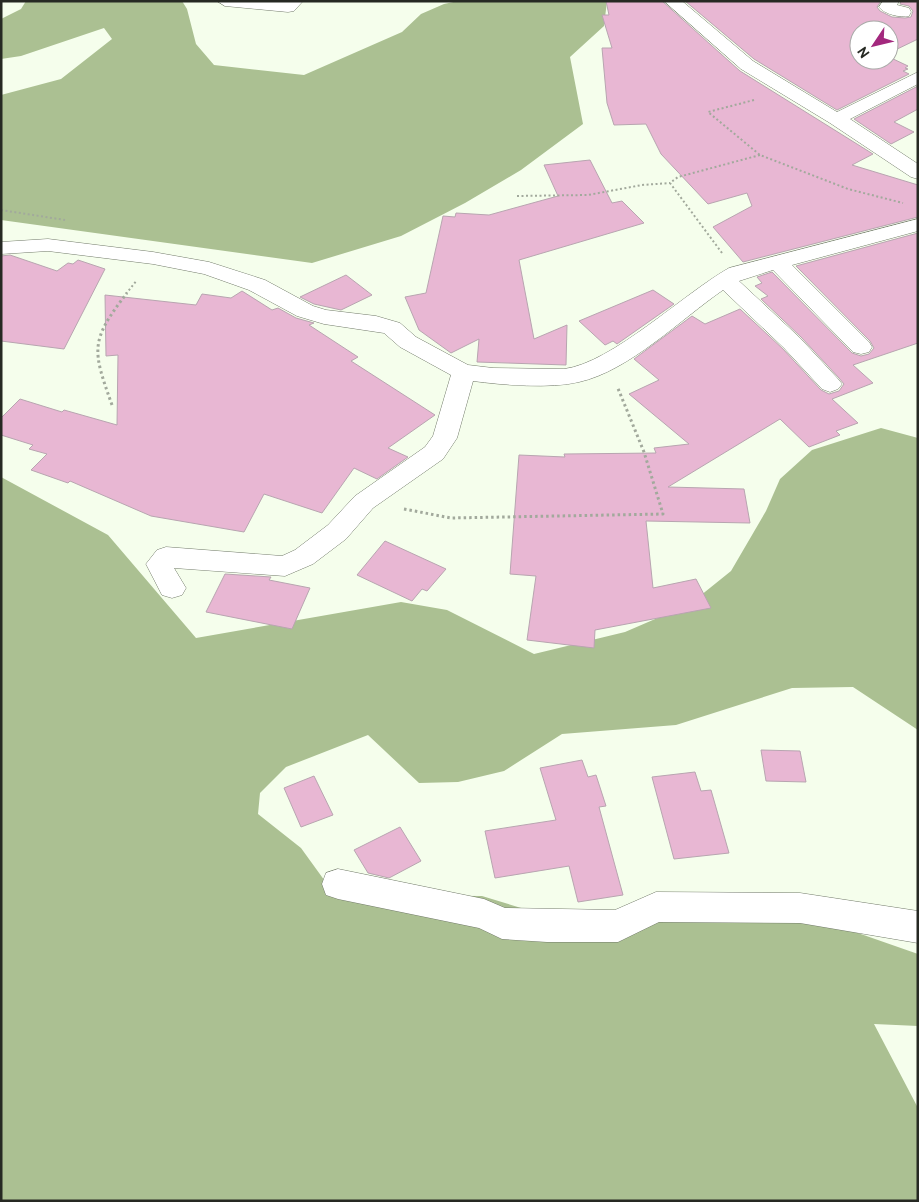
<svg xmlns="http://www.w3.org/2000/svg" width="919" height="1202" font-family="Overpass,sans-serif">
<style>
.forest{fill:#abc092}
.building{fill:#e8b7d3;stroke:#b8a5b0}
.lines{fill:none;stroke-linecap:round;stroke-linejoin:round}
.street-casing{stroke:#737b6b;stroke-width:1}
.path-far1{stroke:#a2a99c;stroke-width:2;stroke-dasharray:2 2.5;stroke-linecap:butt}
.path{stroke:#a2a99c;stroke-width:3;stroke-dasharray:2.5 3;stroke-linecap:butt}
.street{fill:#fff;fill-rule:evenodd}
</style>
<rect width="100%" height="100%" fill="#f5feec"/>
<!-- forest -->
<path class="forest" d="M26,1H182L187,9L196,44L214,65L304,75L402,32L421,14L444,4L458,1H607L604,26L570,57L583,124L521,170L465,203L401,236L312,263L1,220V95L61,79L112,39L104,28L21,56L1,59V19L21,9Z
M881,428L918,438V730L853,687L792,688L676,725L562,734L504,771L458,782L419,783L368,735L286,767L260,793L258,814L301,848L335,895L482,896L557,919L792,910L918,954V1026L874,1024L918,1108V1201H1V477L108,535L196,638L401,602L447,610L534,654L625,632L690,604L731,571L766,511L780,479L812,450Z"/>
<!-- building -->
<path class="building" d="M606,1H662L740,71L873,154L852,165L918,185V217L743,262L713,227L752,206L747,193L708,204L661,154L646,124L614,125L607,103L602,48H612L602,15H609Z
M685,1H881L877,7L880,11L892,17L905,18L911,17L913,11L909,6L900,4L901,1H918V39L889,53V30H859V60H889V57L908,66L905,68L908,69L903,71L909,74L837,110L754,59Z
M918,86V109L894,122L914,132L891,144L854,119Z
M590,160L612,203L622,201L644,223L519,260L534,339L567,325L566,365L477,362L479,339L451,353L419,330L405,297L426,293L443,216L455,217L456,213L489,215L558,196L544,165Z
M918,233V343L853,365L873,383L832,399L858,423L836,431L840,435L809,447L780,419L668,487L744,489L750,523L646,521L653,588L696,579L711,608L595,630L594,648L527,640L536,576L510,574L519,455L565,457L564,454L656,453L654,448L689,444L629,394L659,380L634,359L692,316L705,324L740,309L783,349L821,390L829,394L839,391L844,384L839,378L801,337L761,299L768,296L755,286L762,283L757,277L772,272L852,353L861,356L869,354L874,348L870,341L796,266Z
M10,255L57,271L68,263L73,264L78,260L105,269L64,349L1,341V256Z
M346,275L372,295L341,310L314,304L300,297Z
M653,290L674,304L617,344L613,341L605,345L579,321Z
M242,291L272,310L278,308L296,318L314,323L309,325L358,357L351,361L435,415L388,448L408,457L377,479L354,468L322,513L264,494L244,532L151,516L70,481L68,483L31,470L47,454L29,449L33,445L1,435V418L20,399L62,412L64,410L117,425L118,355L106,356L105,295L196,305L202,294L231,298Z
M385,541L446,569L427,591L422,589L412,601L357,575Z
M225,574L271,577L269,580L310,588L292,629L206,612Z
M761,750L800,751L806,782L766,781Z
M582,760L588,777L596,775L606,806L599,807L623,895L578,902L569,866L495,878L485,831L556,820L540,768Z
M695,772L701,791L711,790L729,853L674,859L652,777Z
M314,776L333,815L301,827L284,788Z
M400,827L421,861L389,878L368,873L354,850Z"/>
<g class="lines">
<defs>
<path id="street" d="M217,1H303L294,11L288,12L225,6Z
M664,1H682L753,61L837,112L918,72V84L850,119L918,164V179L911,177L830,123L741,69Z
M883,1H899L897,5L909,8L911,12L909,16C900,18 884,14 879,7Z
M918,219V231L792,265L869,342L872,347L869,352L861,354L853,352L773,270L739,281L800,338L838,379L842,384L838,389L830,392L822,389L784,348L723,290C681,319 629,371 579,382C551,389 502,385 473,381L457,438L443,459L373,508L346,539L313,564L285,576L174,568L186,588L182,595L172,598L162,595L146,564L157,550L166,547L282,556L295,550L328,525L355,496L425,447L433,436L451,375L400,347L384,333L324,324L297,316L249,290L204,274L153,264L48,251L1,254V242L48,239L153,252L209,262L265,280L313,306L326,310L376,316L400,323L416,337L468,365L493,368L564,369C612,363 683,294 729,268Z
M338,869L484,899L505,908L615,910L656,892L800,893L918,911V943L800,923L659,922L618,942H547L502,939L479,928L338,899L326,895L322,884L326,873Z"/>
</defs>
<!-- street casing -->
<use href="#street" class="street-casing"/>
<!-- path-far1 -->
<path class="path-far1" d="M754,100L708,112L760,155L848,189L903,203
M517,196L588,195L642,185L670,183
M1,210L65,220
M722,253L670,183L678,177L760,155
M126,294L137,280"/>
<!-- path -->
<path class="path" d="M112,405C92,349 90,341 127,293
M404,509L451,518L663,514L644,452L617,386"/>
<!-- street -->
<use href="#street" class="street"/>
</g>
<!-- border -->
<rect width="919" height="1202" fill="none" stroke="#262923" stroke-width="5"/>
<!-- north arrow -->
<g transform="translate(874 45) rotate(235)"><circle r="24" fill="#ffffff" stroke="#a8a9a7"/>
<path d="M0-4L9 19L0 12L-9 19Z" fill="#a3287e"/>
<text y="-8" font-size="14" font-weight="bold" text-anchor="middle" fill="#262923">N</text>
</g>
</svg>
